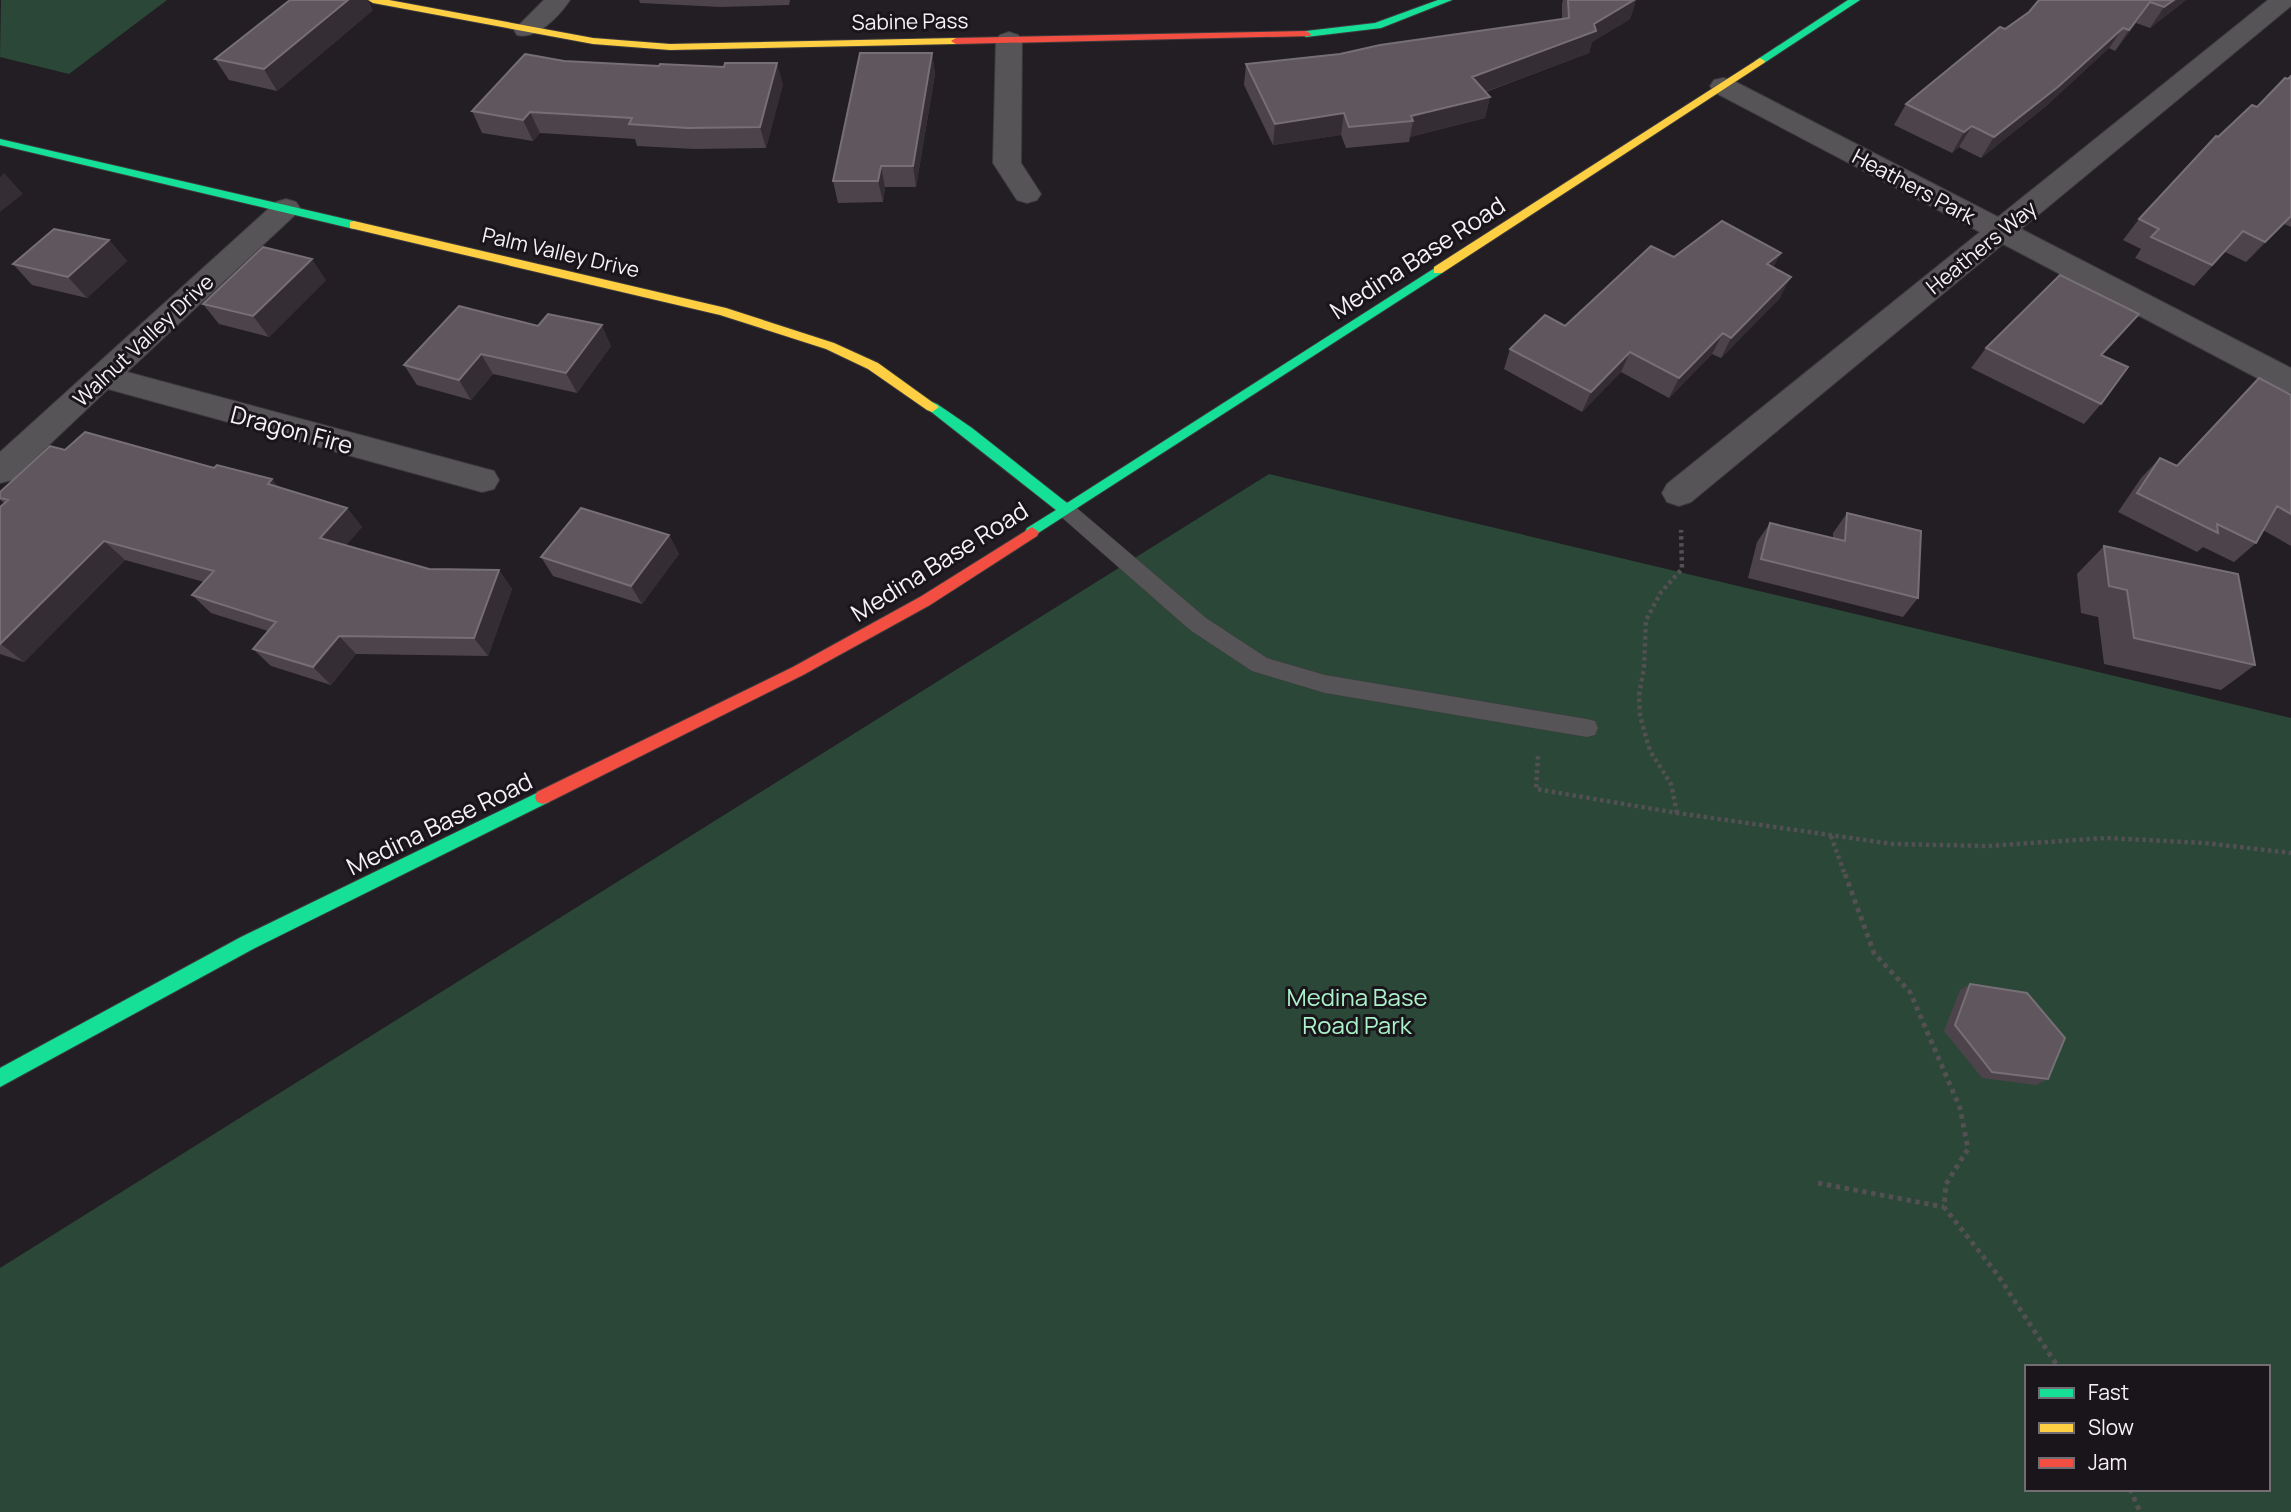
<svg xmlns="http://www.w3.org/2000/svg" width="2291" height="1512" font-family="Manrope,sans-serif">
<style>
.green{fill:#2a4737;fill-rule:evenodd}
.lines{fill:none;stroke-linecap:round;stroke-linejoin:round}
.lane-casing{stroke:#3d3b3e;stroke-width:1}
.street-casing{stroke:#3d3b3e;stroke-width:2}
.fast-casing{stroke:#3d3b3e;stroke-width:2}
.slow-casing{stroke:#3d3b3e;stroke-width:2}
.jam-casing{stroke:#3d3b3e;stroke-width:2}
.path-far1{stroke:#525053;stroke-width:4.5;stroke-dasharray:3.5 3.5;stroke-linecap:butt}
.path{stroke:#525053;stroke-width:5;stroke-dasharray:4.5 4.5;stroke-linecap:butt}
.lane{fill:#565456;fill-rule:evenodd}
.street{fill:#565456;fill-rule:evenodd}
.fast{fill:#16e098;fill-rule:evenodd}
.slow{fill:#ffcf43;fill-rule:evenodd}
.jam{fill:#f24e42;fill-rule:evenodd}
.wall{fill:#4d444b}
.shaded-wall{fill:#342d33}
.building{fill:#5f575d;stroke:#766f75;stroke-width:2}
.labels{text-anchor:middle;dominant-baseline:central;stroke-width:6;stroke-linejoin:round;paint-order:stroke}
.far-street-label{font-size:21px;fill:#f5f1f6;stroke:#1a141b}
.street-label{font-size:24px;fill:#f5f1f6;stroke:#1a141b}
.park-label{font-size:24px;fill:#aaf3c9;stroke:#1a141b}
</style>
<rect width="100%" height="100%" fill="#221e23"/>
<!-- green -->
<path class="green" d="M1,0H167L69,74L0,57Z
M1269,474L2291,718V1512H0V1268ZM2027,1367H2268V1489H2027Z"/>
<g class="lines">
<defs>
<path id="lane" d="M1065,501L1072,504L1206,618L1267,658L1325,675L1587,719L1595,721L1598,728L1595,735L1587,737L1325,693L1252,671L1190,630L1058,514L1055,509L1058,504Z"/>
<path id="street" d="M544,0H570C559,16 537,40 517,35L514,30Z
M2268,0H2291V6L2021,229L2291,368V393L2280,390L2003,244L1691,502L1679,506L1667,502L1662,493L1667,484L1980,232L1714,92L1710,86L1714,80L1723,78L1732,80L1998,217Z
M1009,32L1018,35L1022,40L1021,163L1041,194L1037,200L1027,203L1017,200L993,163L996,40L1000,35Z
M286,199L296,202L300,208L296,214L127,372L494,471L499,480L494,489L482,492L108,389L12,480L0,483V452L276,202Z"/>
<path id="fast" d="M1438,0H1452L1381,28L1306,37L1301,34L1306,31L1375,23Z
M1848,0H1860L1764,63L1755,61Z
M0,139L354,221L360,225L354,229L0,145Z
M1438,266L1442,267V273L1032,537L1025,532L1027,528L1056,510L925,407L932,402L937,404L972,428L1067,503Z
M543,790L549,792L551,797L549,802L253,949L0,1087V1068L241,937Z"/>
<path id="slow" d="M368,0H389L593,38L670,44L956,38L961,41L956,44L670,50L593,44L373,3Z
M1760,58L1765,61L1764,63L1442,273H1434V267Z
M354,221L726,308L834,343L878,363L939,407L932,412L927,410L868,369L826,349L720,315L350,228V222Z"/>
<path id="jam" d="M1306,31L1311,34L1310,36L956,44L951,41L956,38Z
M1032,527L1039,532L1037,536L930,605L803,675L549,802L543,804L537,802L535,797L537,792L793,667L920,597Z"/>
</defs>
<!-- lane casing -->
<use href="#lane" class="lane-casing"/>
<!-- street casing -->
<use href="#street" class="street-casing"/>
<!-- fast casing -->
<use href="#fast" class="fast-casing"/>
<!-- slow casing -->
<use href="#slow" class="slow-casing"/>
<!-- jam casing -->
<use href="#jam" class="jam-casing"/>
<!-- path-far1 -->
<path class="path-far1" d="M1538,756L1536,789L1677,813L1893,844L1987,846L2106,838L2205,843L2291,853
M1677,813L1671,784L1650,751L1640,716L1639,695L1644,668L1646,620L1661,592L1682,569L1681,530
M1831,836L1845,875"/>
<!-- path -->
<path class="path" d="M1845,874L1874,953L1910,992L1960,1108L1968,1149L1946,1184L1944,1207L1997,1274L2058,1367
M1818,1183L1944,1207
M2130,1489L2140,1512"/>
<!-- lane -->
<use href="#lane" class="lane"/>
<!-- street -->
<use href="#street" class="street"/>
<!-- fast -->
<use href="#fast" class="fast"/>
<!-- slow -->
<use href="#slow" class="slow"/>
<!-- jam -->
<use href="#jam" class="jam"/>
</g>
<!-- wall -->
<path class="wall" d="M639,0H790L789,5L721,7L640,3Z
M1563,0H1636L1630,19L1592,42L1589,53L1486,92L1490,97L1485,118L1410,137L1409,142L1346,148L1341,135L1273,145L1244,85L1246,64L1340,54L1562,19V4Z
M2039,0H2186L2150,28L2136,23L2115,51L2109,48L2045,107L1981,158L1959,147L1952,153L1894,125L1906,104L2029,12Z
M373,10L277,91L229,80L215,59Z
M932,53L935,74L916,187H885L883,202L838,203L833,181Z
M2291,76V227L2284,224L2246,262L2225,252L2194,286L2135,258L2141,249L2123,240L2139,219L2218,137L2257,107Z
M783,84L766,148L694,149L637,146L635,139L540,133L533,141L482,133L472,111Z
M109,240L127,261L87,298L32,285L13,264Z
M1674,257L1773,267L1780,298L1721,358L1712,354L1669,398L1621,372L1582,412L1504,369L1510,349L1565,326Z
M326,280L269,337L219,324L203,304Z
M459,306L611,346L577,393L493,374L471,400L417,385L404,365Z
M2139,314L2102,356L2101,404L2084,424L1971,368L1986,348Z
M2259,378L2291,395V546L2263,530L2256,543L2234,562L2203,547L2197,552L2118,512L2141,478L2160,458L2176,466Z
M279,487L347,508L362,527L346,545L429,569L499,570L512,589L488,656L356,654L331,685L271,666L253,649L268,631L211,613L192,595L204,582L125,560L24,662L0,654V507L4,503L0,500V492Z
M1847,513L1918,598L1903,617L1748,578L1757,542L1770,523L1833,538V533Z
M669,535L679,554L642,604L553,576L541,557Z
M2104,546L2255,665L2221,690L2104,664L2098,617L2081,613L2077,574Z
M1970,984L2048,1079L2036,1085L1982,1078L1944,1031L1960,990Z"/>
<!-- shaded-wall -->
<path class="shaded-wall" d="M348,0H368L373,10L277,91L264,69Z
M1634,0H1636L1630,19L1592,42L1589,53L1468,98L1472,77L1594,24Z
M2174,0H2186L2150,28L2164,7Z
M2150,2L2136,23L2115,51L2129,30Z
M2123,28L2109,48L2045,107L1981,158L1994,137Z
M932,53L935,74L916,187L913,166Z
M777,63L783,84L766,148L760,127Z
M1490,97L1485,118L1410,137L1413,121L1411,116Z
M530,112L540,133L533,141L523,120Z
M1344,113L1341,135L1273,145L1275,124Z
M1972,126L1959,147L1952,153L1964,132Z
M881,166L885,187L883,202L878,181Z
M4,173L23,194L0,212V177Z
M2291,216L2284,224L2246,262L2265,242Z
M109,240L127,261L87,298L68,277Z
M1781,253L1770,274L1767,264Z
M312,259L326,280L269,337L253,316Z
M1791,277L1780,298L1721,358L1731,338Z
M2139,314L2122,334L2084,375L2101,355Z
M602,325L611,346L577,393L566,373Z
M1723,333L1712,354L1669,398L1679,378Z
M1630,352L1621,372L1582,412L1591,392Z
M481,354L493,374L471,400L459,380Z
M272,479L289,499L268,484Z
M347,508L362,527L336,557L320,538Z
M669,535L679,554L642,604L631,586Z
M104,541L125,560L24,662L1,644Z
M499,570L512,589L488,656L474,638Z
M339,636L356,654L331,685L313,667Z"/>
<!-- building -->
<path class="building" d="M290,0H348L264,69L215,59Z
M1568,0H1634L1594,24L1596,31L1472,77L1490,97L1411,116L1413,121L1349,127L1344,113L1275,124L1246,64L1340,54L1380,45L1569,18Z
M2039,0H2174L2164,7L2150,2L2129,30L2123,28L2059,86L1994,137L1972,126L1964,132L1906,104L2000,27L2005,29L2029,12Z
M860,53H932L913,166H881L878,181H833Z
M525,54L564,61L659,66L660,64L724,67L725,63H777L760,127L687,128L629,124L632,118L530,112L523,120L472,111Z
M2291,76V216L2265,242L2243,231L2212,265L2151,237L2159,229L2139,219L2216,136L2218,137L2252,105L2257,107L2285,78L2288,79Z
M1722,221L1781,253L1767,264L1791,277L1731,338L1723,333L1679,378L1630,352L1591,392L1510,349L1545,315L1565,326L1651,246L1674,257Z
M54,229L109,240L68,277L13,264Z
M263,247L312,259L253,316L203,304Z
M2060,275L2139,314L2101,355L2128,367L2101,404L1986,348Z
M459,306L538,326L548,314L602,325L566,373L481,354L459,380L404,365Z
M2259,378L2291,395V514L2277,506L2256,543L2217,524L2218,533L2137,493L2160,458L2177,466Z
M85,432L214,468L217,465L272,479L268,484L347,508L320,538L429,569L499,570L474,638L339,636L313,667L253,649L276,622L192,595L214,571L104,541L0,644V507L8,500L0,498V492L50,446L65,450Z
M581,508L669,535L631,586L541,557Z
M1847,513L1921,531L1918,598L1761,559L1770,523L1845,541Z
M2104,546L2238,574L2255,665L2134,638L2127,590L2109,586Z
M1970,984L2027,993L2065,1038L2048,1079L1992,1072L1955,1025Z"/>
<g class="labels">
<!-- far-street labels -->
<g class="far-street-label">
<text transform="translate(910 21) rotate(-1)">Sabine Pass</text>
<text transform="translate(1914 186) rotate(28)">Heathers Park</text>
<text transform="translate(1981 247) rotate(-39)">Heathers Way</text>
<text transform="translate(561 252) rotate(13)">Palm Valley Drive</text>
<text transform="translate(143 340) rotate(-43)">Walnut Valley Drive</text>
</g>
<!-- street labels -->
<g class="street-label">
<text transform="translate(1417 257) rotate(-33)">Medina Base Road</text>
<text transform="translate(292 429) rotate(15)">Dragon Fire</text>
<text transform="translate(939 561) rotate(-32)">Medina Base Road</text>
<text transform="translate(439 823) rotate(-26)">Medina Base Road</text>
</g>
<!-- park labels -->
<g class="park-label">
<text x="1357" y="996">Medina Base<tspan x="1357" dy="28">Road Park</tspan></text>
</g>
</g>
<!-- legend -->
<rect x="2025" y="1365" width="245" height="126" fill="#1a141b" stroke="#726c73" stroke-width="2"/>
<rect x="2039" y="1388" width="35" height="10" fill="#16e098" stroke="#726c73" stroke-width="2"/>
<text x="2088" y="1400" font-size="21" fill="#f5f1f6">Fast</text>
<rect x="2039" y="1423" width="35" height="10" fill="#ffcf43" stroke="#726c73" stroke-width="2"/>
<text x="2088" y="1435" font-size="21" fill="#f5f1f6">Slow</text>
<rect x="2039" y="1458" width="35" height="10" fill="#f24e42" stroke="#726c73" stroke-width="2"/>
<text x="2088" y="1470" font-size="21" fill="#f5f1f6">Jam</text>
</svg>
